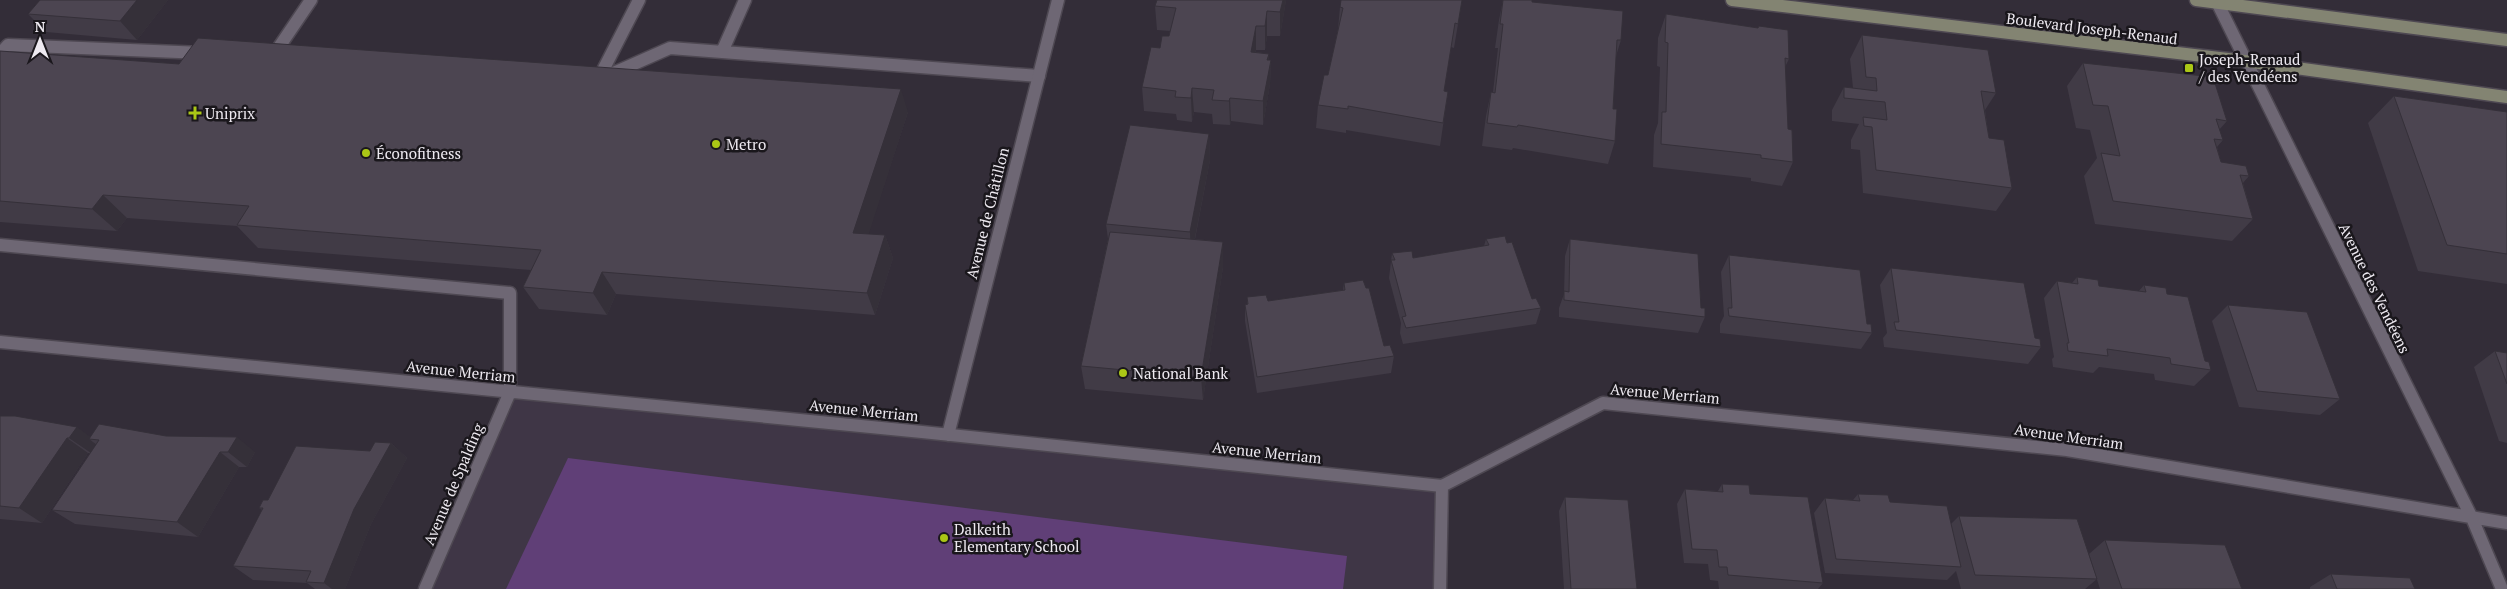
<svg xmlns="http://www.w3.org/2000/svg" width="2507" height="589" font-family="'PT Serif',serif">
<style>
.built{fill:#3f3646}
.green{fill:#603f77}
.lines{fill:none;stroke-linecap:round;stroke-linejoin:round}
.lane-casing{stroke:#4e4852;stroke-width:15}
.street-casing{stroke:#4e4852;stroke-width:15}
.secondary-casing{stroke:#4e4852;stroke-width:15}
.lane{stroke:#6e6774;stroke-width:12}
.street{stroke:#6e6774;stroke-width:12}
.secondary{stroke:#838472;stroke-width:12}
.wall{fill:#413b46}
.shaded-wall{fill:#353039}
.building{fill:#4c4551;stroke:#353039}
.poi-dot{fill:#abc716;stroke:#1a171c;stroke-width:2}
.labels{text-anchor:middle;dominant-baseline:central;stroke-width:5;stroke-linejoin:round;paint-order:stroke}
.street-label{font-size:15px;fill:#eeeaf1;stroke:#1a171c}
.poi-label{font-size:15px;fill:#eeeaf1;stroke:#1a171c;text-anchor:start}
</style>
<rect width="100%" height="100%" fill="#332d38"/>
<!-- built -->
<path class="built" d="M510,392L1442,486L1440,589H425Z"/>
<!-- green -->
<path class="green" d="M568,458L1347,556L1343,589H506Z"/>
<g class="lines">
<defs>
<path id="lane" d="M722,52L745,0
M0,54L8,45L203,53
M276,56H273L311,0
M609,75L670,48L1039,76
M598,80L639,0
M0,245L510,293V392"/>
<path id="street" d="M2217,2L2472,518L2502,589
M0,342L922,432L1442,486L1603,403L2067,450L2507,523
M948,435L1058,0
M425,589L510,392
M1440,589L1442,486"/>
<path id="secondary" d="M1732,0L2245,61L2507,97
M2196,0L2507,40"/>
</defs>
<!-- lane casing -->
<use href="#lane" class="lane-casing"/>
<!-- street casing -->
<use href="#street" class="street-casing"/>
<!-- secondary casing -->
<use href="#secondary" class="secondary-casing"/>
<!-- lane -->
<use href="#lane" class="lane"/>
<!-- street -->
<use href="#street" class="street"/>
<!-- secondary -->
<use href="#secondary" class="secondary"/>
</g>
<!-- wall -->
<path class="wall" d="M40,0H168L137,40L46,32L28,14Z
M1286,0L1280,36H1267L1265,50H1256V52L1269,54V60H1271L1270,84L1263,125L1231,121L1230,125L1213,124L1212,114L1194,112L1192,122L1177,120L1176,114L1144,111L1142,87L1160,48L1169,36L1170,31L1157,30L1155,6Z
M1462,0L1454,48L1451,47L1444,91L1448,92L1440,146L1346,130V133L1316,128L1318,105L1328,75L1338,29L1340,7Z
M1503,0L1532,2L1621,40L1616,56L1613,109L1615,141L1608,164L1513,148L1512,150L1482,146L1486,116L1491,92H1493L1498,48H1495L1499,20Z
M1666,14L1758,28L1759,26L1789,59L1785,67L1788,129L1793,162L1782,186L1751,181V178L1653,167L1654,135L1658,123L1660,67L1657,66L1658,38Z
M1862,35L1996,93L1985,110L1989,138L2012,188L1996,211L1863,193L1860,150L1851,149V140L1859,124L1832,121V110L1844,87L1853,88L1850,59Z
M0,51L179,64L908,112L868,234L885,235L893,258L875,315L616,294L607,315L539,309L523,287L531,270L258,248L237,226L127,218L117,231L0,222Z
M2083,63L2227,121L2219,130L2223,140L2217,147L2221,162L2249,176L2243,183L2253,219L2232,241L2095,224L2084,176L2097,158L2090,130L2076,128L2067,86Z
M2394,96L2507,112V284L2418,271L2368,123Z
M1209,134L1210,160L1195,239L1223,242V267L1203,400L1085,389L1081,366L1108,239L1106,224Z
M1486,239L1507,243L1532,299L1541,308L1536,324L1403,344L1400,333L1401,323L1389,278L1392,253L1413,258L1484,246Z
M1570,239L1701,308L1705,317L1698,333L1559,317V308L1564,294L1565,256Z
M1729,255L1867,324L1872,333L1861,349L1720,333V324L1724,316L1721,272Z
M1891,268L2035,338L2041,347L2028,364L1884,347L1883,338L1887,333L1880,285Z
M2077,277L2099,286L2138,292L2144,285L2167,294L2205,361L2211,370L2194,386L2155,380L2154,374L2099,367L2093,373L2053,367L2052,359L2054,357L2044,298L2057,281L2072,283Z
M1344,283L1384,346L1394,356L1391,373L1257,393L1245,321V305L1247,304V297L1268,301L1343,290Z
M2228,305L2340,399L2320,415L2239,407L2212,321Z
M2495,351L2507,353V443L2499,441L2474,367Z
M0,416L90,437L255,452L247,467H239L198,537L75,524L52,510L90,453H88L42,523L0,519Z
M391,443L407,458L371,524L345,589H315L307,583L253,580L233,566L262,510L259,508L268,500L370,451Z
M1722,484L1750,494L1823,583L1818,589H1719L1718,581L1710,580L1708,564L1684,563L1677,504L1685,489L1718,491Z
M1858,494L1890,502L1951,524L1959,516L2097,579L2085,589H1961L1956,571L1947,580L1825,573L1814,513L1825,498L1853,500Z
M1565,497L1637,589H1564L1559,511Z
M2105,540L2242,589H2100L2089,554Z
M2331,574L2415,589H2310V587Z"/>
<!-- shaded-wall -->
<path class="shaded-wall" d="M137,0H168L137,40L120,21Z
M1283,0H1286L1280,36V12Z
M1267,11V36L1265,50V26Z
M1256,26V50L1251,76V52Z
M1269,54L1268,72L1271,60L1270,84L1263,125V101L1267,60Z
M1192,88L1194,112L1192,122L1191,98Z
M901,89L908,112L862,255L853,233Z
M1230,98L1231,121L1230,125L1229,101Z
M1209,134L1210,160L1191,258L1190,232Z
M103,195L127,218L117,231L92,209Z
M885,235L893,258L875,315L867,293Z
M1223,242V267L1203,400L1201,377Z
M602,272L616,294L607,315L593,293Z
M77,427L93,439H89L97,445L91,453L69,438Z
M237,437L255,452L247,467L228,452Z
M67,438L88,453L42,523L19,508Z
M391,443L407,458L371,524L345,589H332L324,583L354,509Z
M220,452L239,467L198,537L177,522Z"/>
<!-- building -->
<path class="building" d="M40,0H137L120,21L28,14Z
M1157,0H1283L1280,12L1267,11L1265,26H1256L1251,52L1269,54L1267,60H1271L1263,101L1230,98L1229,101L1212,100L1214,90L1192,88L1191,98L1175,97L1176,91L1142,87L1151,47L1160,48L1162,36H1169L1176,8L1155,6Z
M1341,0H1462L1458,24L1455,23L1444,91L1448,92L1443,123L1348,106V109L1318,105L1324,75H1328L1343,8L1340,7Z
M1503,0H1532V2L1623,11L1621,40H1617L1613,109H1617L1615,141L1518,125L1517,127L1487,123L1491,92L1495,93L1503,24H1500Z
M1666,14L1758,28L1759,26L1788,30L1789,59L1785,58L1788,129L1792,130L1793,162L1761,158V155L1661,144L1662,112H1666L1668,43L1665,42Z
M1862,35L1988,50L1996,93L1981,91L1989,138L2004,140L2012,188L1876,170L1872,127L1864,126L1863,117L1887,120L1885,102L1844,98V87L1877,91L1876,78L1866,77Z
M198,38L901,89L853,233L885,235L867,293L602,272L593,293L523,287L541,250L237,225L249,206L103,195L92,209L0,201V51L179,64Z
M2083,63L2213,77L2227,121L2216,119L2223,140L2214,139L2221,162L2246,166L2249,176L2240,175L2253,219L2113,201L2101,153L2120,156L2108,106L2093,105Z
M2394,96L2507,112V254L2447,245Z
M1130,125L1209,134L1190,232L1106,224Z
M1110,232L1223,242L1201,377L1081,366Z
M1505,236L1507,243L1512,242L1532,299L1536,298L1541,308L1406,328L1402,317L1406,316L1391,260H1395L1392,253L1412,251L1413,258L1489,245L1486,239Z
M1570,239L1698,254L1701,308H1705V317L1564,300V291L1569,292Z
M1729,255L1860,270L1867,324H1871L1872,333L1729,316L1728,308H1732Z
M1891,268L2024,283L2035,338L2040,339L2041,347L1896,330L1894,322H1899Z
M2077,277L2098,280L2099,286L2146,292L2144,285L2166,288L2167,294L2188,297L2205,361L2209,362L2211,370L2171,364L2170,358L2107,349L2108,356L2068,351L2067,343H2069L2057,281L2078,284Z
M1363,280L1366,288H1369L1384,346L1390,345L1394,356L1257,377L1245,305L1248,304L1247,297L1266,295L1268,301L1345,290L1344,283Z
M2228,305L2307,312L2340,399L2257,391Z
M2495,351L2507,353V384Z
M0,416H15L77,427L69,438H67L19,508L0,506Z
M99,424L166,436L237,437L228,452H220L177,522L52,510L99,440L89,439Z
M375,442L391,443L354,509L324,583L306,582L311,571L233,566L263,508H259L263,500H268L296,446L370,451Z
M1722,484L1749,485L1750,494L1808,497L1823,583L1728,575L1727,567H1719L1717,550L1692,549L1685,489L1723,492Z
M1858,494L1888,495L1890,502L1947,506L1961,567L1836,559L1825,498L1860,501Z
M1565,497L1628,500L1637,589H1571Z
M1959,516L2077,519L2097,579L1975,575Z
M2105,540L2225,545L2242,589H2122Z
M2331,574L2410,578L2415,589H2337Z"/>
<!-- markers -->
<g class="poi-dot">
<rect x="2184" y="63" width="10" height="10" rx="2.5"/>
<path d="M192.5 105.5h5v5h5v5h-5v5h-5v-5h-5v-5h5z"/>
<circle cx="716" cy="144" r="5"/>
<circle cx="366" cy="153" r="5"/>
<circle cx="1123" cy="373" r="5"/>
<circle cx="944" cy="538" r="5"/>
</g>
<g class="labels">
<!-- street labels -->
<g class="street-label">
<text transform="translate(2092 28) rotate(7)">Boulevard Joseph-Renaud</text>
<text transform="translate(987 213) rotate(-76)">Avenue de Châtillon</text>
<text transform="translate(2375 288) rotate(64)">Avenue des Vendéens</text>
<text transform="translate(461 371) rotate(6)">Avenue Merriam</text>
<text transform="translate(1665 393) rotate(5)">Avenue Merriam</text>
<text transform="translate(864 410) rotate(6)">Avenue Merriam</text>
<text transform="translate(2069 436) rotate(8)">Avenue Merriam</text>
<text transform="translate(1267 452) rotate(6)">Avenue Merriam</text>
<text transform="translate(453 484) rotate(-67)">Avenue de Spalding</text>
</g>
<!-- poi labels -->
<g class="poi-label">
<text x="2199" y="59">Joseph-Renaud<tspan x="2199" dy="17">/ des Vendéens</tspan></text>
<text x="205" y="113">Uniprix</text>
<text x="726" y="144">Metro</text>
<text x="376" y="153">Éconofitness</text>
<text x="1133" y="373">National Bank</text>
<text x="954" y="529">Dalkeith<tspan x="954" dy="17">Elementary School</tspan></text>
</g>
</g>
<!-- north arrow -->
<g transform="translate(40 40)" stroke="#1a171c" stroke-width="4" paint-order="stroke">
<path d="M0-4L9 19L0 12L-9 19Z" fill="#eeeaf1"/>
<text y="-8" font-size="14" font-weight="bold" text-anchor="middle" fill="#eeeaf1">N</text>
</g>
</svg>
